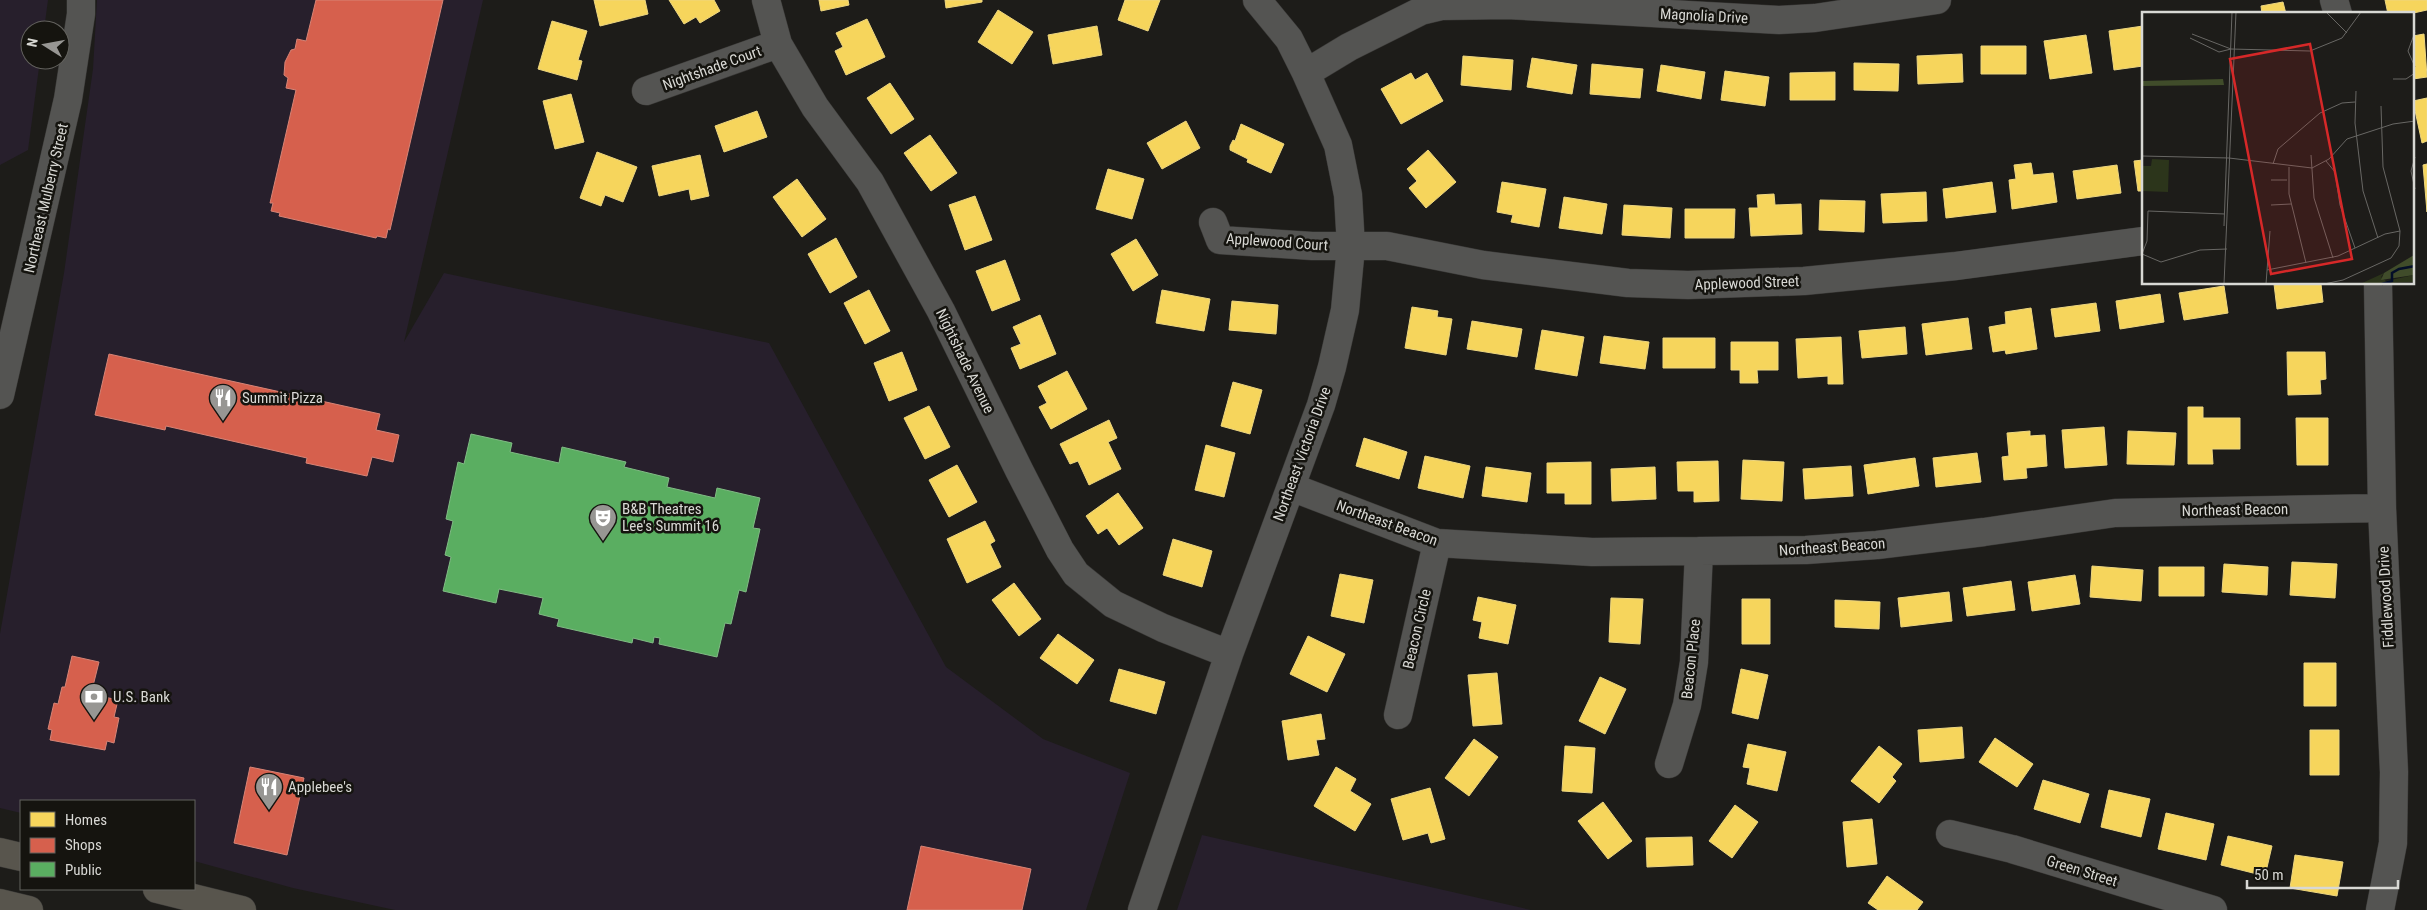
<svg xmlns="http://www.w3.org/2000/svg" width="2427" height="910" font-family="'Roboto Condensed',sans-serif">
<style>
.commercial{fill:#271f2c}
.homes{fill:#f6d55c;stroke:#edd680}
.shops{fill:#d6604d;stroke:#d78476}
.public{fill:#5aae61;stroke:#80bb84}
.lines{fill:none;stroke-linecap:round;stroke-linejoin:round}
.minor-casing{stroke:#393836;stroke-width:29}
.major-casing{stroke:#393836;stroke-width:29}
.minor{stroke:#545452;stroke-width:28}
.major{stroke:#58554d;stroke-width:28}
.labels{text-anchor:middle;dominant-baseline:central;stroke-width:5;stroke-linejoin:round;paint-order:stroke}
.street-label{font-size:15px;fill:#d8d8d4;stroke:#15140f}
.poi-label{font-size:15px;fill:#d8d8d4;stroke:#15140f;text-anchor:start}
.inset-river{fill:none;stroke:#030e28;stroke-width:2.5}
.inset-road{fill:none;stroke:#686764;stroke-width:1}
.view{fill:#d62828;fill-opacity:0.15;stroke:#d62828;stroke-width:2.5}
.inset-edge{fill:none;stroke:#d8d8d4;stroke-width:2.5}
</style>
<rect width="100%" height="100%" fill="#1d1c19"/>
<!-- commercial -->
<path class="commercial" d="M0,0H48L44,30H30V60H40L28,150L0,165Z
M97,0H483L404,342L444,273L769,343L946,667L1043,739L1130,773L1086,910H395L293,888L194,861V801H21V813L0,808V634L64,273L93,69Z
M1202,835L1531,910H1177Z"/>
<!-- homes -->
<path class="homes" d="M594,0H645L648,14L600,26Z
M669,0H714L720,11L700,23L696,17L684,24Z
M819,0H848L849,5L821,11Z
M945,0H982V2L946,8Z
M1125,0H1160L1148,31L1118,20Z
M2385,0H2427V10L2409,14H2388Z
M2283,2L2286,14H2262L2261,6Z
M998,10L1033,32L1012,64L978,42Z
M867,19L885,57L846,75L835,51L843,47L836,33Z
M552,21L587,31L578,60L582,61L577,80L538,69Z
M1097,26L1102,55L1053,64L1048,35Z
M2143,26V66L2114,70L2109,31Z
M2424,34L2427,77L2413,79V36Z
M2086,35L2092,73L2050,79L2044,41Z
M1981,46H2026V74H1981Z
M1962,54L1963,82L1918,84L1917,56Z
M1463,56L1513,60L1511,90L1461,85Z
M1532,58L1577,65L1572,94L1527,87Z
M1854,63L1899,64L1898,91L1854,90Z
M1592,64L1643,69L1640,98L1590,94Z
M1661,65L1705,72L1701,99L1657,91Z
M1725,71L1769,77L1765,106L1721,100Z
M1835,72V100H1790V73Z
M1411,73L1415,80L1427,73L1443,101L1401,124L1381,89Z
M890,83L914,119L891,134L867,98Z
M571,94L584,142L555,149L543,101Z
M2427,98V141L2422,143L2413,101Z
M757,111L767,137L724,152L715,126Z
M1186,121L1200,148L1162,169L1147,143Z
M1241,124L1284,144L1271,173L1247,162L1248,159L1230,150V146L1233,140L1235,141Z
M930,135L957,173L931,191L904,153Z
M1428,150L1456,182L1426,208L1409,188L1417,181L1407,169Z
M597,152L637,167L623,202L605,195L601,206L580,198Z
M700,155L709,196L691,200L689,189L659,196L652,166Z
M2143,160V191H2138L2134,161Z
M2031,163L2033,175L2053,173L2057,202L2012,209L2009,180L2016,179L2014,165Z
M2427,164V212L2423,165Z
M2117,165L2121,193L2077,199L2073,171Z
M1108,169L1144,179L1132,219L1096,209Z
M797,179L826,219L802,237L773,197Z
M1502,182L1546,189L1539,227L1511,222L1513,215L1497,212Z
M1992,182L1996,212L1946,218L1943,189Z
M1926,192L1927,221L1883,223L1881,194Z
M1774,194L1775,205L1801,204L1802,234L1751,236L1749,208H1758L1757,195Z
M975,196L992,240L965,250L949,205Z
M1564,197L1607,204L1602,234L1559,228Z
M1820,200L1865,201L1864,232L1819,230Z
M1624,205L1672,208L1670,238L1622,235Z
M1685,209H1735L1734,238H1685Z
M836,238L857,277L830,293L808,254Z
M1136,239L1158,275L1133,291L1111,254Z
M1005,260L1020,300L992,311L976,271Z
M2274,284H2321L2323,302L2277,309Z
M2224,286L2228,313L2184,320L2179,293Z
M869,290L890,331L865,344L844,303Z
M1162,290L1210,299L1204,331L1156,323Z
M2160,294L2164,322L2120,329L2116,301Z
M1232,301L1278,305L1276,334L1229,330Z
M2096,303L2100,331L2055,337L2051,309Z
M1412,307L1438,311L1437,317L1452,319L1446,355L1405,348Z
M2031,308L2037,349L2006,354L2005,350L1993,352L1989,327L2006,324L2005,312Z
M1040,315L1056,354L1020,369L1011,348L1021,344L1013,327Z
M1968,318L1972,349L1926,355L1922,324Z
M1472,321L1522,329L1517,357L1467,349Z
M1905,327L1907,354L1862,358L1859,331Z
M1542,330L1584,337L1577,376L1535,369Z
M1604,336L1649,342L1645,369L1600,363Z
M1841,337L1843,384H1828V376L1798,378L1796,339Z
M1663,338H1715V368H1663Z
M1731,342H1778V370H1757L1758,383H1740V370H1731Z
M902,352L917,390L889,401L874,363Z
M2287,352H2325L2326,379L2320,380L2321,394L2288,395Z
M1067,371L1087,409L1051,429L1039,407L1047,403L1038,386Z
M1233,382L1262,390L1250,434L1221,426Z
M929,406L950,447L925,459L904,418Z
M2188,407H2203V418H2240V449H2212L2213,464H2188Z
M2296,418H2328V465H2297Z
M1109,420L1117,438L1108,442L1121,469L1089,485L1078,461L1070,464L1060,444Z
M2104,427L2107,465L2065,468L2062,430Z
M2030,431V436L2045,435L2047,466L2026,468L2027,478L2004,480L2002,457L2009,456L2007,433Z
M2128,431L2176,433L2174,465L2127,464Z
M1364,438L1407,452L1399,479L1356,466Z
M1206,445L1235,453L1224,497L1195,490Z
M1977,453L1981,482L1936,487L1933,458Z
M1425,456L1470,466L1463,498L1418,488Z
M1915,458L1919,486L1868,494L1864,465Z
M1743,460L1784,462L1782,501L1741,499Z
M1718,461L1719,501L1694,502V491H1678L1677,462Z
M1591,462V504H1565V493H1547V463Z
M957,465L977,502L949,517L929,480Z
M1851,466L1853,496L1805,499L1803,469Z
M1486,467L1531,473L1527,502L1482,496Z
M1655,467L1656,499L1612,501L1611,469Z
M1118,493L1143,528L1119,545L1107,528L1098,534L1086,516Z
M985,521L995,541L990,544L1001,567L967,583L947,539Z
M1173,539L1212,551L1202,587L1163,575Z
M2292,562L2337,564L2335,598L2290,595Z
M2224,564L2268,567L2267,595L2222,592Z
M2092,566L2143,570L2141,601L2090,597Z
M2159,567H2204V596H2159Z
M1340,574L1373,580L1364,623L1331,616Z
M2075,575L2080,604L2032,611L2028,582Z
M2011,581L2015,610L1967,616L1963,588Z
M1014,583L1041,619L1019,636L992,600Z
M1949,592L1952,621L1901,627L1898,598Z
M1478,597L1516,605L1508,644L1479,638L1482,622L1473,620Z
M1611,598L1643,599L1640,644L1609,642Z
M1742,599H1770V644H1742Z
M1835,600L1880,602L1879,629L1835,627Z
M1058,634L1094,660L1077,684L1040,658Z
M1308,636L1345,654L1327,692L1290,674Z
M2304,663H2336V706H2304Z
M1119,669L1165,682L1156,714L1110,701Z
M1741,669L1768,675L1758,719L1732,713Z
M1497,673L1502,724L1473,726L1468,675Z
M1600,677L1626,689L1605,734L1579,721Z
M1321,714L1325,739L1316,740L1319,755L1288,760L1282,721Z
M1962,727L1964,758L1920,762L1918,730Z
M2310,730H2339V775H2310Z
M1995,738L2033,764L2017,787L1979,762Z
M1474,739L1498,757L1469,796L1445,778Z
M1748,744L1786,752L1777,791L1747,784L1750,768L1743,767Z
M1565,746L1595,748L1592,793L1562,791Z
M1879,746L1902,764L1892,777L1896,781L1879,803L1851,781Z
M1336,767L1356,779L1350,791L1371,804L1355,831L1314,806Z
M2043,780L2089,794L2080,823L2034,809Z
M1430,788L1445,839L1431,843L1428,833L1403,840L1391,799Z
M2109,790L2150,799L2141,837L2101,827Z
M1603,802L1632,841L1608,859L1578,821Z
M1735,805L1758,822L1732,858L1709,841Z
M2166,813L2214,824L2206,860L2158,849Z
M1872,819L1877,864L1847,867L1843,822Z
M2228,836L2272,846L2265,876L2221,865Z
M1692,837L1693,865L1647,867L1646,838Z
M2295,855L2343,862L2337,896L2290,888Z
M1887,876L1923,902L1917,910H1878L1868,903Z"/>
<!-- shops -->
<path class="shops" d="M316,0H443L390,230L388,229L386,238L377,236L376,238L279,216L280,213L271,211L273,203H270L296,90L286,88L288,78L284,75L285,62L291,50L295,49L297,39L306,41Z
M109,354L380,414L376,430L399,435L393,462L372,457L367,476L306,463L307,458L166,426L165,430L95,415Z
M72,656L99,662L91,694L118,700L114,717L119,718L114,743L107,741L105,750L50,740L52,730L48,729L54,703L58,704L62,687H65Z
M250,767L304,778L287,855L234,843Z
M921,846L1031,869L1022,910H907Z"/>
<!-- public -->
<path class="public" d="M471,434L512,443L510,452L559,463L562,447L626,462L624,467L669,478L667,487L715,498L717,488L760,498L753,528L760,529L746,592L739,590L731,624L725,623L717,657L659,644L660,638L654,637L653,643L633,638L632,643L557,626L559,619L539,614L543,598L499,589L496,603L443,591L451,557L445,555L453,521L446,519L458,462L464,464Z"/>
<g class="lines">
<defs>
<path id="minor" d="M766,0L778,44L815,107L870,182L941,311L1019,470L1060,550L1076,574L1113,604L1163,628L1229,654
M2334,0L2338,14
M1306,73L1349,47L1421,11L1442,6L1507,5L1779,20L1815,18L1937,0
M646,91L778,44
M1213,222L1220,240L1312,246H1387L1483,265L1628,283L1688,285L1804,281L1956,266L2143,241
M2378,284L2382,508L2394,772L2393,843L2380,910
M0,395L68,99L81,14V0
M1291,487L1437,543L1592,552L1806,550L1877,545L1984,532L2115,513L2382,508
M1398,715L1437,543
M1669,764L1687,705L1694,662L1699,551
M1950,834L2012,849L2213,910
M1142,910L1229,654L1321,405L1332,367L1345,310L1351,247L1348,195L1338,145L1306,73L1289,39L1257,0"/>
<path id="major" d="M0,852L21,857
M157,889L242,910
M0,903L29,910"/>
</defs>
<!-- minor casing -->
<use href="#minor" class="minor-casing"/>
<!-- major casing -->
<use href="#major" class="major-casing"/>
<!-- minor -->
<use href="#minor" class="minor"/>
<!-- major -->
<use href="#major" class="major"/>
</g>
<!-- icons -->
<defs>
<symbol id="restaurant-pin" viewBox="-11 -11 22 30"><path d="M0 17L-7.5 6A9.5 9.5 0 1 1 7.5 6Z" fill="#979693" stroke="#15140f"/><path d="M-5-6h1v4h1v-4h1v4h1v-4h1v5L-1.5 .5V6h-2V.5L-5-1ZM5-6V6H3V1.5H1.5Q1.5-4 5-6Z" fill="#fff"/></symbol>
<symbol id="theatre-pin" viewBox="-11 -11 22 30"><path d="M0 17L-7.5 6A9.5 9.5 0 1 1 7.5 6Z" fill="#979693" stroke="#15140f"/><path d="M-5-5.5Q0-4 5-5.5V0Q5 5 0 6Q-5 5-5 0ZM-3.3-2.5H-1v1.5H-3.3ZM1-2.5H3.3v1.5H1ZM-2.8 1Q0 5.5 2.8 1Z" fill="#fff"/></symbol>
<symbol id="bank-pin" viewBox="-11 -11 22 30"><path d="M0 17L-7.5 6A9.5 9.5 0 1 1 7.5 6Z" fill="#979693" stroke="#15140f"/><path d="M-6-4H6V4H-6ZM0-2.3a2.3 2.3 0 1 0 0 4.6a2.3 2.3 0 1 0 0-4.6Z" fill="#fff"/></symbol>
</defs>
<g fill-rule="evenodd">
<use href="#restaurant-pin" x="207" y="382" width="32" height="43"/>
<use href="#theatre-pin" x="587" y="502" width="32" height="43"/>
<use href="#bank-pin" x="78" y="681" width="32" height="43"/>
<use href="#restaurant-pin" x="253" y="771" width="32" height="43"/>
</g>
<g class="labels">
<!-- street labels -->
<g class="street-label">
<text transform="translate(1704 16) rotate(3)">Magnolia Drive</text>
<text transform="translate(712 68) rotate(-20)">Nightshade Court</text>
<text transform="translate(46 198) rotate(-77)">Northeast Mulberry Street</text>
<text transform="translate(1277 242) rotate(4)">Applewood Court</text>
<text transform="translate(1747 283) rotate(-2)">Applewood Street</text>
<text transform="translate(965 361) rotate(64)">Nightshade Avenue</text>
<text transform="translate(1302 454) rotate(-70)">Northeast Victoria Drive</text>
<text transform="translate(2235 510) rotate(-1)">Northeast Beacon</text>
<text transform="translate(1387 523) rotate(20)">Northeast Beacon</text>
<text transform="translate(1832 547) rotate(-4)">Northeast Beacon</text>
<text transform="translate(2386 597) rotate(-93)">Fiddlewood Drive</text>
<text transform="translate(1417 629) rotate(-77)">Beacon Circle</text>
<text transform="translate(1691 659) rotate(-84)">Beacon Place</text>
<text transform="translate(2082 871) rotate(17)">Green Street</text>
</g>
<!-- poi labels -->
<g class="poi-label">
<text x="242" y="398">Summit Pizza</text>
<text x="622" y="509">B&amp;B Theatres<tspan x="622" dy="17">Lee's Summit 16</tspan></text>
<text x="113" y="697">U.S. Bank</text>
<text x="288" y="787">Applebee's</text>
</g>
</g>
<!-- overview -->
<g transform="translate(2142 12)">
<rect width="272" height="272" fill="#1d1c19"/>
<path d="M10,147L27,148L26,180L0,179V154H9ZM242,261L239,265L244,269L272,263V270L218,272Z" fill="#2c351b"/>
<path d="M81,67L82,73L0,74V69ZM272,243V263L239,268L242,261Z" fill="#404c2a"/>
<path class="inset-river" d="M240,272L250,269V261L257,257L273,254"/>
<path class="inset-road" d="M184,0L205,21M273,20L266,39L273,55M50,22L89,37L168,39L200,26L219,0M48,26L77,40L89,37M251,67H264L273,61M214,79L213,111L221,179L236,226M169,143L172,186L191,246M0,144L87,146L170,156L187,147L205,127L251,112L273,109M273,145L269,159L273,177M184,149L193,160L198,193L213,236M131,152L136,137L178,101L200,91L213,90M147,155V182L164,251M129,168H145M129,193L149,192M82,214L90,0M0,242L5,229L6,199L83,202M0,242L19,250L58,238L85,237M125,258L196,244L243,222L258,219M82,272L94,0M124,272L128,219M182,272L201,268L249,246L257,234L258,219L241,155L239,94"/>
<path class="view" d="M168,32L210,247L129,262L88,47Z"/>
<rect width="272" height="272" class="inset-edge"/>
</g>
<!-- legend -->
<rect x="20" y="800" width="175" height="90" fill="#15140f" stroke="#63625e"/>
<rect x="30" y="812" width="25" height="15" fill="#f6d55c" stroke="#63625e"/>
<text x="65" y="825" font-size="15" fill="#d8d8d4">Homes</text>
<rect x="30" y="838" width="25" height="15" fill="#d6604d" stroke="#63625e"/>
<text x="65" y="850" font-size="15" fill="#d8d8d4">Shops</text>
<rect x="30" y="862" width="25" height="15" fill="#5aae61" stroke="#63625e"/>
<text x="65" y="875" font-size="15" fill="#d8d8d4">Public</text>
<!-- north arrow -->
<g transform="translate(45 45) rotate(281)"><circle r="24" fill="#15140f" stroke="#63625e"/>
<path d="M0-4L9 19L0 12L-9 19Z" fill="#979693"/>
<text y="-8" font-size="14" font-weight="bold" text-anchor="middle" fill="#d8d8d4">N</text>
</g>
<!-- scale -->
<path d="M2247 880v8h151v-8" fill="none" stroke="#d8d8d4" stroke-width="2.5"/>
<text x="2254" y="880" font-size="15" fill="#d8d8d4" stroke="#15140f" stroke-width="4" paint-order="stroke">50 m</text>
</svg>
